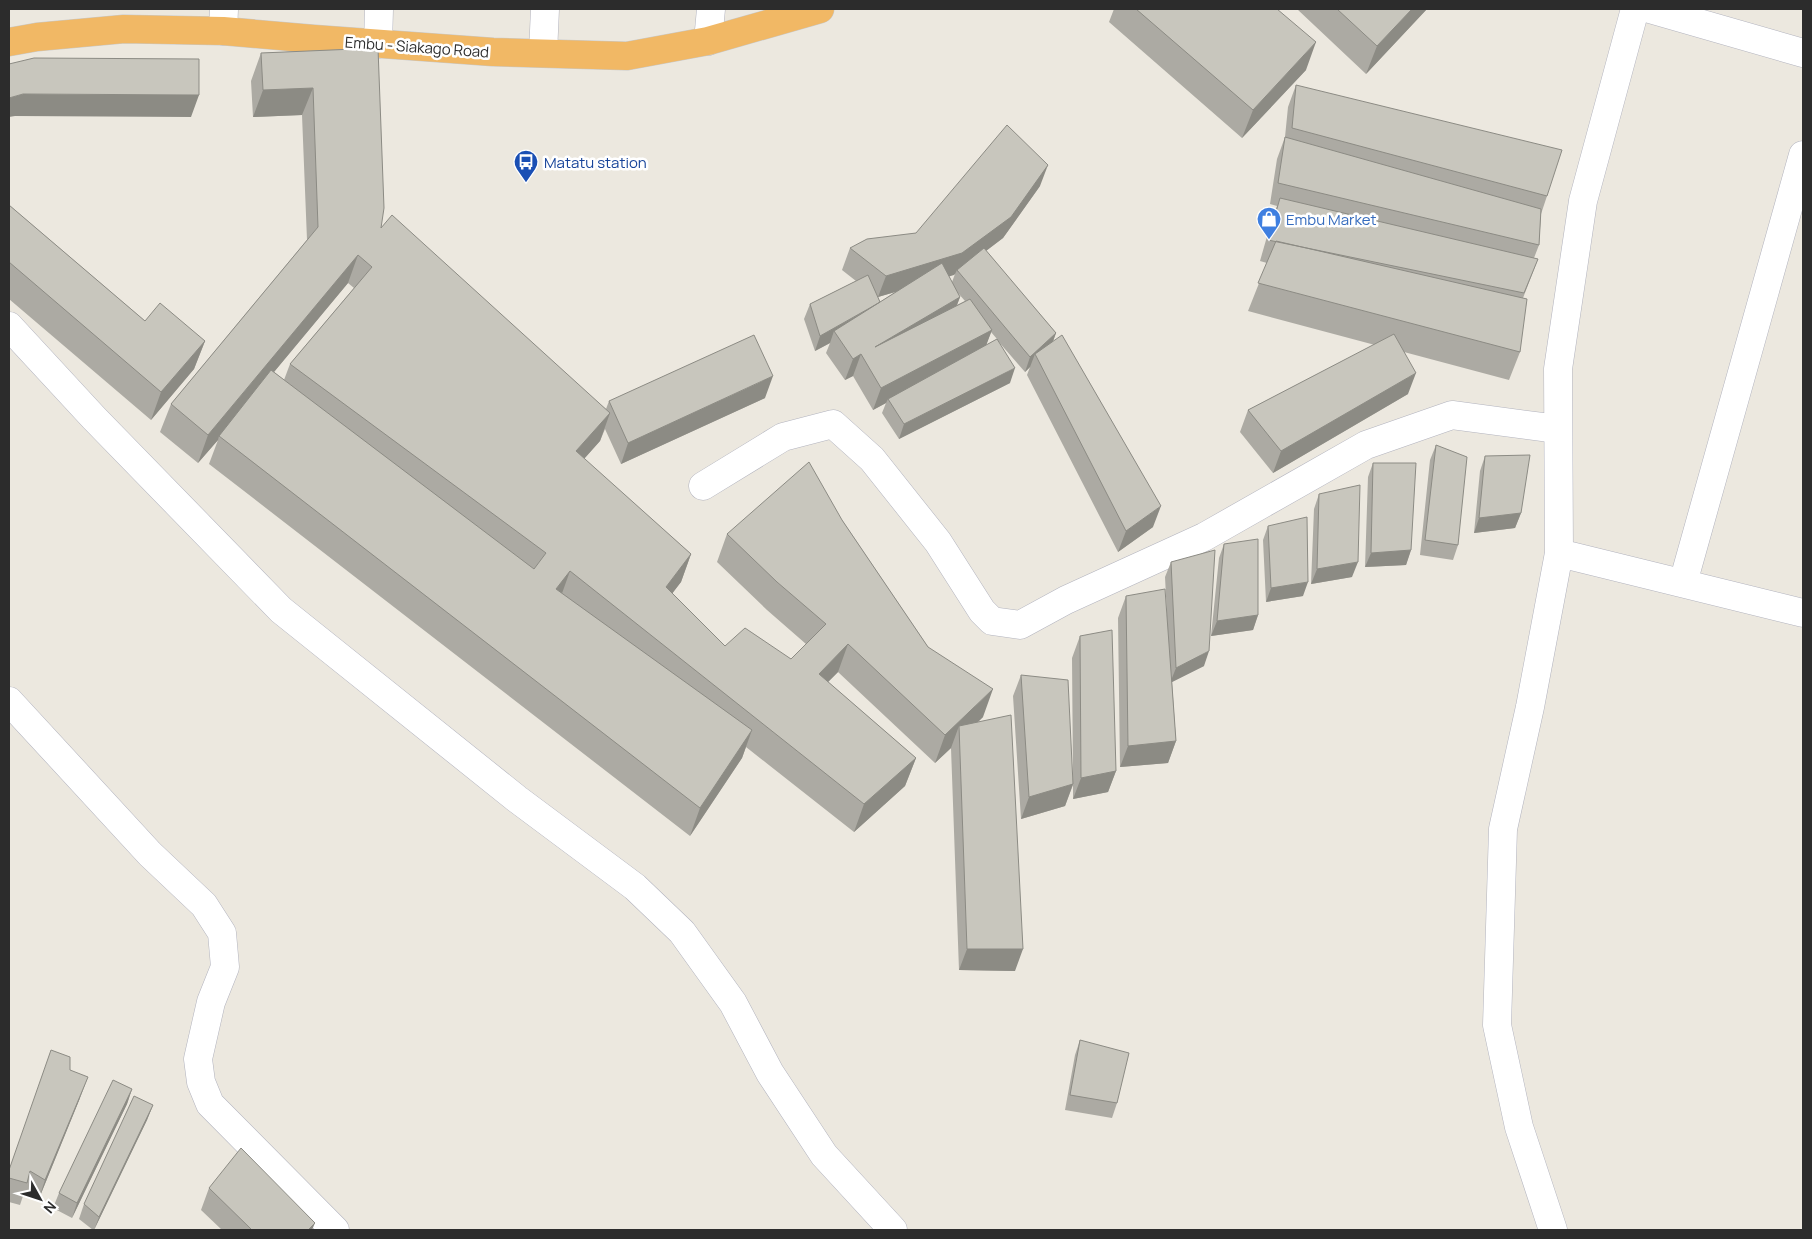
<svg xmlns="http://www.w3.org/2000/svg" width="1812" height="1239" font-family="Manrope,sans-serif">
<style>
.lines{fill:none;stroke-linecap:round;stroke-linejoin:round}
.minor-casing{stroke:#b2b3be;stroke-width:29}
.highway-casing{stroke:#c8c8c8;stroke-width:29}
.minor{stroke:#fff;stroke-width:28}
.highway{stroke:#f1b865;stroke-width:28}
.wall{fill:#acaaa3;fill-rule:evenodd}
.shaded-wall{fill:#8c8b84}
.building{fill:#c8c6bd;stroke:#8c8b84}
.labels{text-anchor:middle;dominant-baseline:central;stroke-width:5;stroke-linejoin:round;paint-order:stroke}
.street-label{font-size:15px;fill:#2c2c2c;stroke:#fff}
.transit-label{font-size:15px;fill:#164399;stroke:#fff;text-anchor:start}
.shop-label{font-size:15px;fill:#366cbe;stroke:#fff;text-anchor:start}
</style>
<rect width="100%" height="100%" fill="#ece8df"/>
<g class="lines">
<defs>
<path id="minor" d="M1650,9L1803,53
M223,31L224,9
M708,41L711,9
M378,44L379,9
M543,53L545,9
M9,326L94,418L281,610L517,799L635,887L682,932L733,1003L770,1073L824,1155L893,1230
M703,486L783,437L833,424L872,459L938,542L982,611L992,621L1020,625L1066,600L1204,537L1366,445L1452,415L1558,429
M1559,553L1803,613
M1683,583L1803,155
M9,701L150,854L204,905L222,933L225,967L211,1002L198,1059L201,1082L210,1104L335,1230
M1553,1230L1519,1127L1497,1025L1503,829L1530,707L1559,553L1558,369L1583,201L1635,9"/>
<path id="highway" d="M9,42L37,37L124,29L223,31L314,39L493,52L627,56L708,41L820,9"/>
</defs>
<!-- minor casing -->
<use href="#minor" class="minor-casing"/>
<!-- highway casing -->
<use href="#highway" class="highway-casing"/>
<!-- minor -->
<use href="#minor" class="minor"/>
<!-- highway -->
<use href="#highway" class="highway"/>
</g>
<!-- wall -->
<path class="wall" d="M1114,9H1277L1306,70L1242,138L1109,22Z
M1297,9H1427L1366,74Z
M378,48L381,228L606,409L609,401L765,398L621,464L605,429L600,441L584,459L691,554L681,582L672,593L725,646L791,659L806,644L767,610L717,562L727,534L842,520L928,647L983,717L978,722L1015,971L959,970L951,748L935,763L838,672L828,682L916,758L905,786L854,832L746,747L742,758L690,836L209,464L218,440L198,463L160,432L171,404L307,240L302,115L253,117L251,81L261,53ZM348,283L354,288L290,364L284,380L274,372Z
M1296,85L1547,196L1541,214L1539,245L1534,258L1538,259L1523,298L1520,352L1509,380L1404,352L1408,394L1273,473L1240,432L1248,410L1375,345L1248,311L1267,263L1260,261L1272,219L1277,206L1270,204L1277,159L1285,137L1288,107Z
M1040,186L1003,238L986,251L1056,333L1053,341L1153,527L1118,552L1027,375L1030,367L1025,372L998,341L1010,383L899,439L882,413L886,403L873,410L853,376L845,380L826,353L830,343L815,351L804,319L810,304L856,281L842,270L850,248L916,233ZM955,274L952,282L949,276ZM895,292L880,302L878,297ZM958,293L965,301L957,305L960,297ZM991,332L997,339L986,345Z
M9,205L145,321L205,341L194,369L151,420L9,299Z
M1436,445L1458,545L1453,560L1420,555L1430,460Z
M1485,456L1521,513L1515,528L1474,533L1480,471Z
M1373,463L1411,550L1406,565L1365,567L1368,477Z
M1319,494L1352,577L1311,584L1314,509Z
M1268,526L1303,596L1266,602L1263,540Z
M1224,544L1258,615L1253,630L1211,636L1219,558Z
M1171,562L1204,666L1172,682L1176,741L1168,763L1120,767L1118,618L1126,596L1167,615L1165,577Z
M1080,636L1116,771L1108,792L1073,799V785L1065,806L1021,819L1013,696L1021,675L1073,779L1072,658Z
M1080,1040L1117,1103L1112,1118L1065,1110L1075,1055Z
M70,1070L80,1098L38,1201L24,1193L20,1205L9,1202V1169Z
M132,1089L127,1104L72,1218L53,1208L59,1193Z
M153,1105L147,1120L94,1230H93L79,1219L84,1204Z
M209,1188L312,1230H222L201,1210Z"/>
<!-- shaded-wall -->
<path class="shaded-wall" d="M1412,9H1427L1366,74L1377,46Z
M1316,42L1306,70L1242,138L1253,110Z
M313,88L302,115L253,117L263,90Z
M23,94L199,95L191,117L15,116L9,117V98Z
M1048,165L1040,186L1003,238L958,272L957,270L955,274L954,275L878,297L886,276Z
M358,255L348,283L220,437L219,436L218,440L198,463L208,435Z
M960,297L952,318L875,347Z
M880,303L834,331L830,343L815,351L820,336Z
M992,330L984,351L888,399L886,403L873,410L881,388Z
M1056,333L1051,347L1035,354L1030,367L1025,372L1030,357Z
M205,341L194,369L151,420L161,392Z
M861,354L853,376L845,380L853,359Z
M1015,368L1010,383L899,439L904,424Z
M1416,373L1408,394L1273,473L1281,451Z
M773,376L765,398L621,464L628,443Z
M610,413L600,441L566,479L576,451Z
M1161,506L1153,527L1118,552L1126,531Z
M1521,513L1515,528L1474,533L1479,518Z
M1411,550L1406,565L1365,567L1371,553Z
M691,554L681,582L656,615L666,587Z
M1358,562L1352,577L1311,584L1317,569Z
M570,571L560,599L556,589Z
M1308,582L1303,596L1266,602L1271,588Z
M1258,615L1253,630L1211,636L1217,621Z
M848,644L838,672L809,701L819,674Z
M1209,651L1204,666L1170,683L1176,668Z
M993,689L983,717L959,740V726L951,748L935,763L945,735Z
M752,730L742,758L690,836L700,808Z
M1176,741L1168,763L1120,767L1128,746Z
M916,758L905,786L854,832L864,804Z
M1116,771L1108,792L1073,799L1081,778Z
M1073,784L1065,806L1021,819L1029,797Z
M967,949H1023L1015,971L959,970Z
M88,1077L80,1098L38,1201L45,1180Z
M132,1089L127,1104L72,1218L77,1203Z
M153,1105L147,1120L94,1230L99,1217Z
M315,1223L312,1230H308Z"/>
<!-- building -->
<path class="building" d="M1136,9H1277L1316,42L1253,110Z
M1337,9H1412L1377,46Z
M378,48L384,208L381,228L392,215L610,413L576,451L691,554L666,587L725,646L745,628L791,659L826,624L777,582L727,534L809,462L842,520L928,647L993,689L945,735L848,644L819,674L916,758L864,804L570,571L556,589L752,730L700,808L219,436L271,370L534,569L546,553L290,364L372,267L358,255L208,435L171,404L318,227L313,88L263,90L261,53Z
M34,58L199,59V95L23,94L9,98V64Z
M1296,85L1562,150L1547,196L1292,128Z
M1007,125L1048,165L1011,217L962,253L886,276L850,248L867,239L916,233Z
M1285,137L1541,209L1539,245L1278,183Z
M1280,198L1538,259L1524,293L1268,240Z
M9,205L145,321L160,303L205,341L161,392L9,262Z
M1276,241L1527,299L1520,352L1258,283Z
M984,248L1056,333L1030,357L957,270Z
M942,263L960,297L875,347L970,299L992,330L881,388L861,354L853,359L834,331Z
M868,275L880,302L868,309L820,336L810,304Z
M1394,334L1416,373L1281,451L1248,410Z
M754,335L773,376L628,443L609,401Z
M1062,335L1161,506L1126,531L1035,354Z
M997,339L1015,368L904,424L888,399Z
M1436,445L1467,457L1458,545L1425,540Z
M1530,455L1521,513L1479,518L1485,456Z
M1373,463H1416L1411,550L1371,553Z
M1360,485L1358,562L1317,569L1319,494Z
M1307,517L1308,582L1271,588L1268,526Z
M1258,539V615L1217,621L1224,544Z
M1215,550L1209,651L1176,668L1171,562Z
M1165,589L1176,741L1128,746L1126,596Z
M1112,630L1116,771L1081,778L1080,636Z
M1021,675L1068,680L1073,784L1029,797Z
M1011,715L1023,949H967L959,726Z
M1080,1040L1129,1053L1117,1103L1070,1095Z
M51,1050L70,1057V1070L88,1077L45,1180L30,1171L27,1183L9,1178V1170Z
M113,1080L132,1089L77,1203L59,1193Z
M134,1096L153,1105L99,1217L84,1204Z
M241,1148L315,1223L308,1230H252L209,1188Z"/>
<!-- icons -->
<defs>
<symbol id="bus-pin" viewBox="-11 -11 22 30"><path d="M0 17L-7.5 6A9.5 9.5 0 1 1 7.5 6Z" fill="#1a4fb4" stroke="#fff"/><path d="M-5-6H5V4H4V6H2V4H-2V6H-4V4H-5ZM-3.5-4V0h7V-4ZM-3.5 1.2v1.5H-2V1.2ZM2 1.2v1.5H3.5V1.2Z" fill="#fff"/></symbol>
<symbol id="shop-pin" viewBox="-11 -11 22 30"><path d="M0 17L-7.5 6A9.5 9.5 0 1 1 7.5 6Z" fill="#3f7fe0" stroke="#fff"/><path d="M-5-2.5h2.3a2.7 3.5 0 0 1 5.4 0H5L5.5 6h-11ZM-1.5-2.5h3a1.5 2.3 0 0 0-3 0Z" fill="#fff"/></symbol>
</defs>
<g fill-rule="evenodd">
<use href="#bus-pin" x="512" y="148" width="28" height="38"/>
<use href="#shop-pin" x="1255" y="205" width="28" height="38"/>
</g>
<g class="labels">
<!-- street labels -->
<g class="street-label">
<text transform="translate(417 47) rotate(4)">Embu - Siakago Road</text>
</g>
<!-- transit labels -->
<g class="transit-label">
<text x="544" y="162">Matatu station</text>
</g>
<!-- shop labels -->
<g class="shop-label">
<text x="1286" y="219">Embu Market</text>
</g>
</g>
<!-- border -->
<rect width="1812" height="1239" fill="none" stroke="#2c2c2c" stroke-width="20"/>
<!-- north arrow -->
<g transform="translate(40 1199) rotate(130)" stroke="#ffffff" stroke-width="4" paint-order="stroke">
<path d="M0-4L9 19L0 12L-9 19Z" fill="#2c2c2c"/>
<text y="-8" font-size="14" font-weight="bold" text-anchor="middle" fill="#2c2c2c">N</text>
</g>
</svg>
